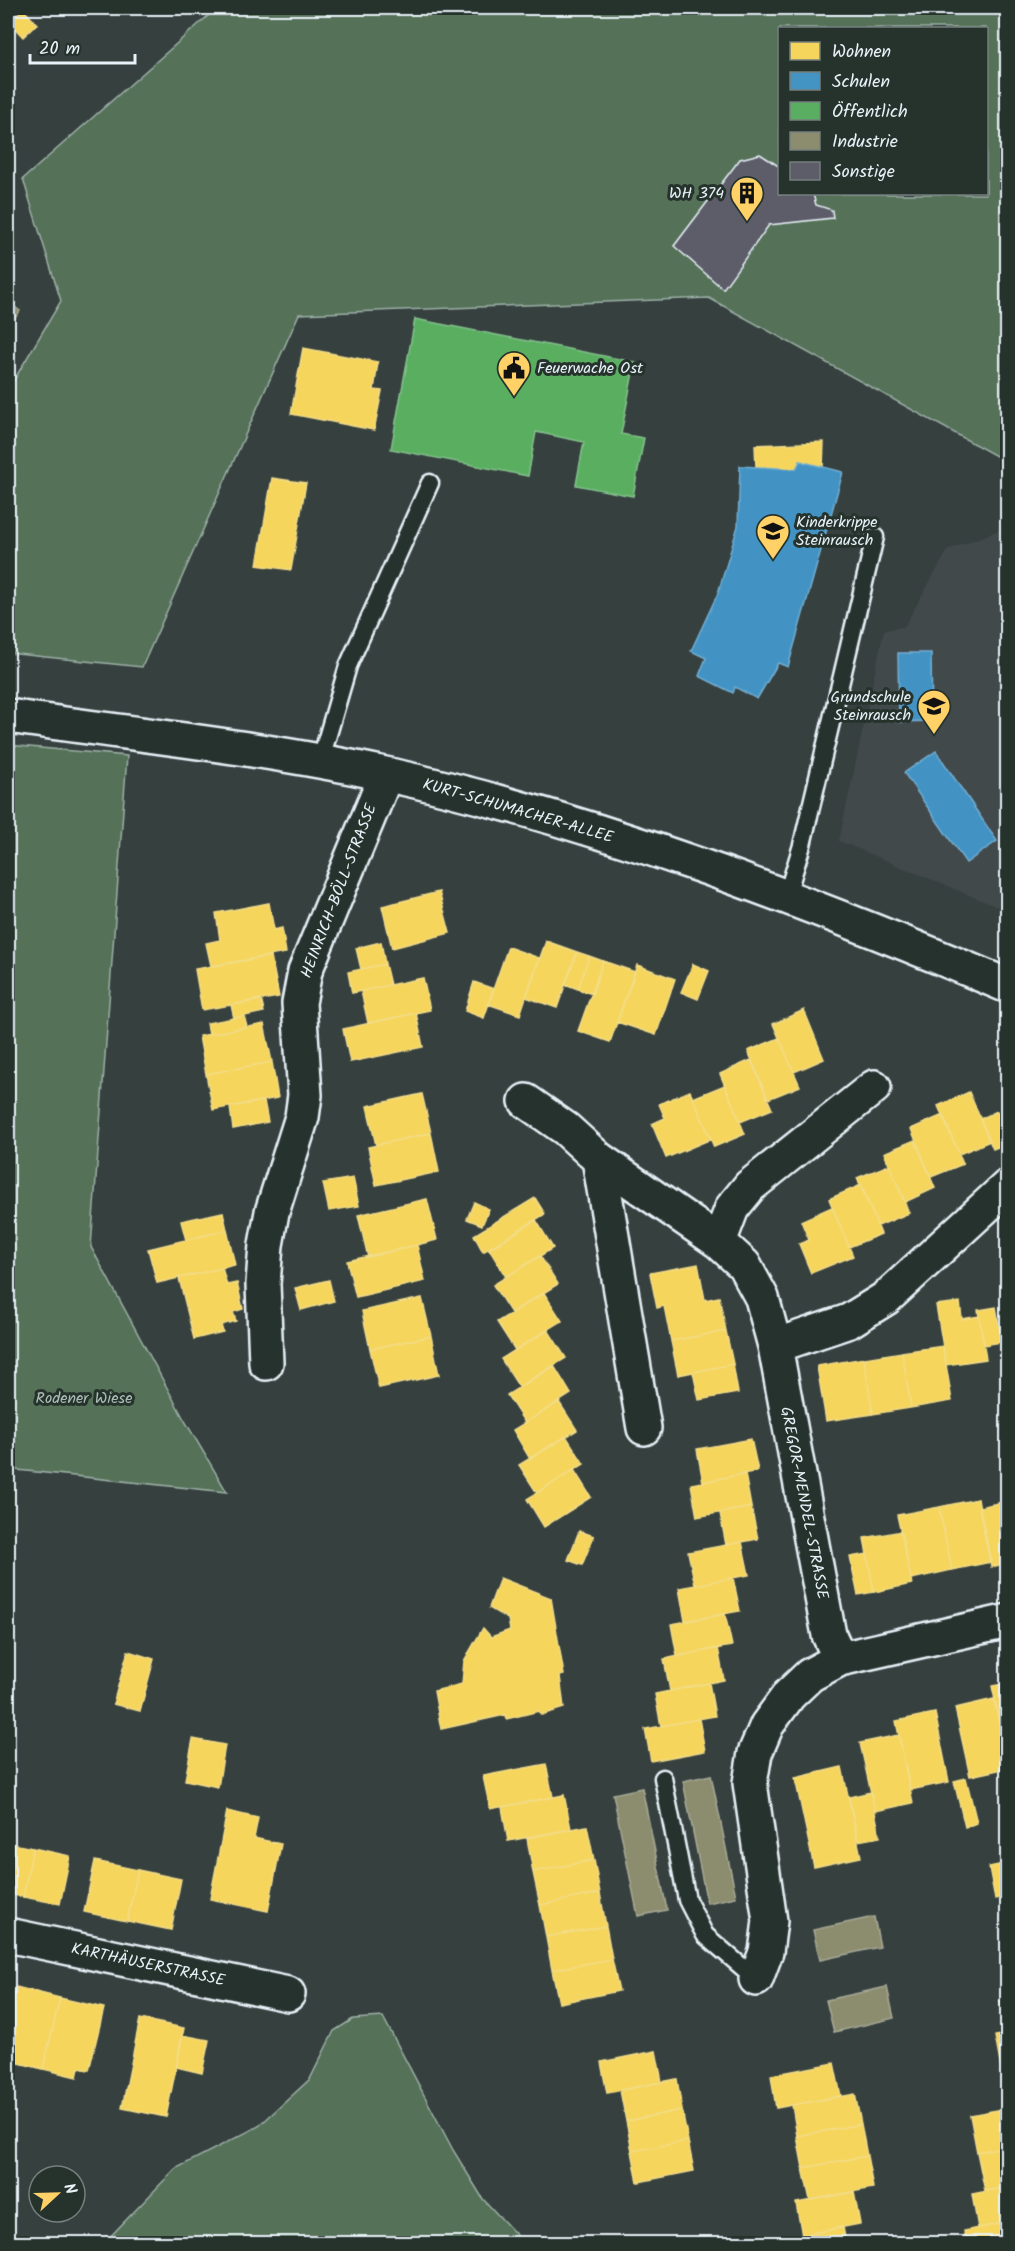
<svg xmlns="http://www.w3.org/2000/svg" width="1015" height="2251" font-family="Kalam,sans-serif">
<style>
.built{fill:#42494c}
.green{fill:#547159;stroke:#9eb1a8;stroke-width:1.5;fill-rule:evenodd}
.homes{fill:#f6d55c;stroke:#f2dd8b;stroke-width:1.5}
.schools{fill:#4393c3;stroke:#74afd3;stroke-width:1.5}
.public{fill:#5aae61;stroke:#85c28e;stroke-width:1.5}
.industry{fill:#8c8c6e;stroke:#a8aa97;stroke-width:1.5}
.building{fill:#5d5d69;stroke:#e8f1f8;stroke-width:1.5}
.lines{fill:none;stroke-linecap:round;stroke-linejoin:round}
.lane-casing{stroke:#e8f1f8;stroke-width:21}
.street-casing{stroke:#e8f1f8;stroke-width:38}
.lane{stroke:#26332d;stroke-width:16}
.street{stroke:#26332d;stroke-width:33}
.labels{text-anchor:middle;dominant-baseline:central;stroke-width:6;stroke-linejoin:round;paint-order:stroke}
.poi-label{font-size:16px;fill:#e8f1f8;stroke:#26332d;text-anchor:end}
.street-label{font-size:16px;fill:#e8f1f8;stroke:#26332d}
.park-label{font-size:16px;fill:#adbeb8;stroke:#26332d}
</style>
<rect width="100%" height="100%" fill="#36403f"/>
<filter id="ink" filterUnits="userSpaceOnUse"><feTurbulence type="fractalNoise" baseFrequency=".0167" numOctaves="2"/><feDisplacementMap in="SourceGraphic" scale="12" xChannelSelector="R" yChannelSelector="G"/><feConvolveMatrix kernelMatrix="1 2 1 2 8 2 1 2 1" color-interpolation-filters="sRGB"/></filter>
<g filter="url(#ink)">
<!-- built -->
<path class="built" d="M1007,527V911L839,841L884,630L904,627L948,550Z"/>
<!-- green -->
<path class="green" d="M217,8H1007V462L709,298L299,314L142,667L8,653V390L61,301L23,179ZM780,28H986V194H780Z
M8,745L127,756L91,1247L185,1421L227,1492L8,1469Z
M383,2017L453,2150L483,2199L524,2243H104L175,2169L259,2126L310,2079L334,2031L353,2019Z"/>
<!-- homes -->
<path class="homes" d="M23,9L37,24L23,37L9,22Z
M303,348L378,362L374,390L382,391L374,430L291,414Z
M824,442L823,467L800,461L796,469L756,467L755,445Z
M272,478L306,483L291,570L257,565Z
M439,892L450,933L392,948L382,906Z
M269,903L274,930L282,928L286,953L211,966L206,943L220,940L216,913Z
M546,941L577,952L557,1008L526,997Z
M381,942L385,964L361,969L356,948Z
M508,947L539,958L520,1015L488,1004Z
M577,952L589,956L578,989L565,984Z
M271,956L279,997L202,1010L195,969Z
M589,956L603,961L592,994L578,989Z
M603,961L635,972L610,1042L578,1031Z
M385,964L390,985L352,993L348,972Z
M693,964L709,971L698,999L681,992Z
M637,965L675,979L656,1035L617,1022Z
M423,978L430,1010L368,1023L361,991Z
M474,982L494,989L484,1018L465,1011Z
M261,999L264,1012L234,1018L231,1005Z
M804,1010L824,1059L794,1072L773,1024Z
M416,1013L423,1047L350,1062L343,1029Z
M244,1016L247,1027L209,1034L207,1023Z
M264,1024L272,1062L206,1074L199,1036Z
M779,1038L800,1086L768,1099L748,1051Z
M751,1060L772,1109L740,1122L720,1074Z
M272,1062L278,1098L213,1110L206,1074Z
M725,1085L745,1134L714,1147L693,1098Z
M690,1091L711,1139L666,1158L652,1124L665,1118L659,1104Z
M969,1092L990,1141L959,1154L938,1106Z
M422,1094L431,1133L376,1145L367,1106Z
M264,1101L268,1122L233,1129L230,1107Z
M997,1111L1008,1136V1143L993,1149L980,1119Z
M943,1115L963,1164L931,1177L911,1129Z
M431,1133L439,1172L376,1185L368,1147Z
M915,1140L935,1188L905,1202L884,1153Z
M889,1165L909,1213L878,1226L857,1178Z
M353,1178L359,1206L329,1211L323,1183Z
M861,1185L881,1234L849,1247L829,1199Z
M535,1198L545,1214L483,1252L474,1235Z
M427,1199L437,1240L368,1257L358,1215Z
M474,1202L489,1209L482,1225L467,1219Z
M832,1207L853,1256L811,1273L799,1244L809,1240L801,1221Z
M223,1212L227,1230L186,1240L181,1221Z
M536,1220L553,1248L506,1277L489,1249Z
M227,1230L235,1265L157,1283L148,1249Z
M417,1245L425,1281L356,1297L347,1261Z
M540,1256L558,1284L511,1313L493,1285Z
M698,1264L705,1300L719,1297L726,1331L671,1341L664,1306L657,1308L650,1273Z
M222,1268L227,1285L237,1283L243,1309L233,1312L236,1321L221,1325L223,1332L194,1339L179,1278Z
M329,1280L334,1301L301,1310L295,1288Z
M544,1293L562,1321L515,1350L497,1322Z
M422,1298L431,1336L370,1349L362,1311Z
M960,1302L962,1319L979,1316L986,1359L946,1365L936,1305Z
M996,1307L1002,1342L984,1345L978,1310Z
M548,1330L566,1358L519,1387L501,1359Z
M726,1331L733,1364L678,1375L671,1341Z
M431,1336L439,1375L379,1388L370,1349Z
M943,1346L952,1401L911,1408L902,1352Z
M902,1352L911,1408L873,1414L864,1358Z
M864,1358L873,1414L826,1421L817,1366Z
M733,1364L738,1393L699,1400L693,1372Z
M554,1366L571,1394L525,1423L507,1395Z
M559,1402L577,1430L530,1459L513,1430Z
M566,1436L584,1464L537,1493L519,1465Z
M751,1439L758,1471L703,1482L697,1449Z
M574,1470L591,1497L544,1527L527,1499Z
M745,1474L751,1507L697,1517L691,1484Z
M978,1499L991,1562L952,1570L939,1507Z
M1008,1501V1563L991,1567L979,1507Z
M751,1507L758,1539L726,1545L720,1513Z
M939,1507L952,1570L911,1579L897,1515Z
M579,1531L594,1536L582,1565L568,1560Z
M901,1531L912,1584L874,1592L864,1538Z
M742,1542L749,1575L695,1585L688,1552Z
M867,1554L874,1592L858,1595L850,1557Z
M500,1578L551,1598L564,1675L560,1676L564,1708L541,1715L539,1711L506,1719L505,1715L441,1729L434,1691L462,1684L464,1661L483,1628L491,1637L510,1630L508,1619L489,1608Z
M733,1578L740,1611L685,1621L679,1588Z
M725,1614L732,1646L677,1656L671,1624Z
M718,1648L724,1680L670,1691L664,1659Z
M128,1651L154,1659L140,1711L113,1704Z
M709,1683L715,1716L661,1726L655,1694Z
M1008,1683V1759L992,1686Z
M994,1699L1008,1768L970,1776L955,1708Z
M935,1713L949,1782L910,1790L896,1721Z
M699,1719L705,1751L651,1761L645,1729Z
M899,1735L913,1803L875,1811L860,1743Z
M193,1739L225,1745L218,1787L185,1780Z
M546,1764L553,1797L490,1809L483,1776Z
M842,1767L861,1857L814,1867L795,1778Z
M966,1778L977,1823L965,1827L954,1781Z
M871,1792L880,1837L858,1841L849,1797Z
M564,1795L571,1829L508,1841L502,1807Z
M227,1811L258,1818L254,1838L281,1844L268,1911L210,1899Z
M587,1826L594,1860L533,1872L527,1838Z
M8,1843L33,1848L23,1897L8,1894Z
M33,1848L70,1856L60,1904L23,1897Z
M594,1860L600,1893L540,1905L533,1872Z
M95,1861L138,1870L127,1921L84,1912Z
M1008,1863V1897L995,1899L989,1867Z
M138,1870L181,1879L171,1930L127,1921Z
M600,1893L606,1926L546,1937L540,1905Z
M606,1926L612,1959L552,1970L546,1937Z
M612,1959L619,1991L559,2003L552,1970Z
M16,1987L60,1998L43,2069L11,2061L13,2052L8,2051V2022Z
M60,1998L104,2008L89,2070L79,2068L77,2077L43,2069Z
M1008,2000V2034H1007L1000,2001Z
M140,2019L184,2028L166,2117L122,2108Z
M1007,2034L1008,2067L1001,2068L995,2036Z
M182,2035L209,2040L202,2073L176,2067Z
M656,2051L662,2082L607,2093L601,2062Z
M834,2063L841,2096L776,2108L771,2075Z
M677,2079L682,2110L626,2121L620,2090Z
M855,2094L861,2124L797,2136L792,2105Z
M1008,2108V2146L977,2152L970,2115Z
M682,2110L688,2141L632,2151L626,2121Z
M861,2124L867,2156L803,2168L797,2136Z
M688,2141L694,2171L638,2182L632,2151Z
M1008,2146V2187L985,2191L977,2152Z
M867,2156L873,2188L810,2200L803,2168Z
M1008,2187V2222L978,2228L972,2194Z
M854,2192L860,2224L802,2235L796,2203Z
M1008,2222V2244H966L964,2231Z
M843,2227L846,2244H787L786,2238Z"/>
<!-- schools -->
<path class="schools" d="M800,461L843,472L788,667L778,663L757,699L735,687L733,693L699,676L706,658L691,651L718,593L738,526L740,466L796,469Z
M1008,623V664L1000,638Z
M898,653H931L932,721L899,722Z
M936,751L997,841L966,863L904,773Z"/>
<!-- public -->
<path class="public" d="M415,319L635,362L621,434L644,438L633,496L576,485L584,442L536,432L528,476L391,449Z"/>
<!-- industry -->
<path class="industry" d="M8,302L20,311L8,328Z
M711,1775L736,1897L707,1903L683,1781Z
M642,1788L667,1910L638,1916L613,1794Z
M874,1917L880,1947L820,1960L813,1930Z
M887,1987L894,2018L834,2032L826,2000Z"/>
<!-- building -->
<path class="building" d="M760,154L780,167V194H813L816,205L832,210L833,218L769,225L723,289L674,246L740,159Z"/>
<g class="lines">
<defs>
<path id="lane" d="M320,762L348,666L430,483
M786,898L802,845L875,537
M663,1778L687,1900L705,1935L756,1979"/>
<path id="street" d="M8,716C133,734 260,747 385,774C599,821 806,901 1008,986
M526,1101L566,1129L599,1159L719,1242L744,1265L762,1298L775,1346L829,1635L840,1659
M599,1159L644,1428
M719,1242L732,1208L750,1186L874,1087
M775,1346L849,1321L886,1298L1008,1186
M266,1363L263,1284L266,1245L272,1212L302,1117L305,1095L299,1003L305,971L386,775
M8,1935L288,1994
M756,1979L766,1952L770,1921L750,1783L755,1753L767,1725L789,1695L810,1675L840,1659L1008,1621"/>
</defs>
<!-- lane casing -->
<use href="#lane" class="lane-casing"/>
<!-- street casing -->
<use href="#street" class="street-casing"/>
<!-- lane -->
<use href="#lane" class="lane"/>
<!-- street -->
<use href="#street" class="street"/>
</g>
</g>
<!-- icons -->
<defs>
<symbol id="building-pin" viewBox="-11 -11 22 30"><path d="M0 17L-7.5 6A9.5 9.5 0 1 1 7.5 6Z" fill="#ffd166" stroke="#26332d"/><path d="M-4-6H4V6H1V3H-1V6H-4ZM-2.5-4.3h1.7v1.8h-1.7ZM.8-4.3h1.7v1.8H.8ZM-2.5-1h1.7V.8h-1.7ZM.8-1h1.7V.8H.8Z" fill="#111"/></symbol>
<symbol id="civic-pin" viewBox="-11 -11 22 30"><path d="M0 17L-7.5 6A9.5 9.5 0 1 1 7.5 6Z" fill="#ffd166" stroke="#26332d"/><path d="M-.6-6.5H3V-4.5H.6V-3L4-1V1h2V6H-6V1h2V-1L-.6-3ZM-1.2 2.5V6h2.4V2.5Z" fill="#111"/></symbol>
<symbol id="school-pin" viewBox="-11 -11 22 30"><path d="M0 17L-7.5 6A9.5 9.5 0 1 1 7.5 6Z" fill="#ffd166" stroke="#26332d"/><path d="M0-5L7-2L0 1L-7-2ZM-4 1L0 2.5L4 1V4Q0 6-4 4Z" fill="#111"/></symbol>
</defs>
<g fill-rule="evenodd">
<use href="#building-pin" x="728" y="174" width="38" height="52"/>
<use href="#civic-pin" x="495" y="349" width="38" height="52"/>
<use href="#school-pin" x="754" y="512" width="38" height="52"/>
<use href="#school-pin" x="915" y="687" width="38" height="52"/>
</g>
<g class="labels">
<!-- poi labels -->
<g class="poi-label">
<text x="724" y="193">WH 374</text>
<text x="537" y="368" text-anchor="start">Feuerwache Ost</text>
<text x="796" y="522" text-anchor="start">Kinderkrippe<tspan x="796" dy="18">Steinrausch</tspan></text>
<text x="911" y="697">Grundschule<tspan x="911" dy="18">Steinrausch</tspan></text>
</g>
<!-- street labels -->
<g class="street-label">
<text transform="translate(518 811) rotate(16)">KURT-SCHUMACHER-ALLEE</text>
<text transform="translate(339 891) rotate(-69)">HEINRICH-BÖLL-STRASSE</text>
<text transform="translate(804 1503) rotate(79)">GREGOR-MENDEL-STRASSE</text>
<text transform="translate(148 1965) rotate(12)">KARTHÄUSERSTRASSE</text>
</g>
<!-- park labels -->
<g class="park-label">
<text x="84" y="1398">Rodener Wiese</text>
</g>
</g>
<!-- margin -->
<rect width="1015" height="2251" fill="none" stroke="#26332d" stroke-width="30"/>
<rect x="15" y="15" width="985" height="2221" fill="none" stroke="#e8f1f8" stroke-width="2" filter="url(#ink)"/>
<!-- legend -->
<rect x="778" y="27" width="210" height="168" fill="#26332d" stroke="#747f7e" stroke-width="1.5"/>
<rect x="790" y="42" width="30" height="18" fill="#f6d55c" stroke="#747f7e" stroke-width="1.5"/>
<text x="832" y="57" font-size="18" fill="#e8f1f8">Wohnen</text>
<rect x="790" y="72" width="30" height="18" fill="#4393c3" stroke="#747f7e" stroke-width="1.5"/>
<text x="832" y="87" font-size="18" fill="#e8f1f8">Schulen</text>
<rect x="790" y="102" width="30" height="18" fill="#5aae61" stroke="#747f7e" stroke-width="1.5"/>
<text x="832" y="117" font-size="18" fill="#e8f1f8">Öffentlich</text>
<rect x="790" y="132" width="30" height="18" fill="#8c8c6e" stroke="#747f7e" stroke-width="1.5"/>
<text x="832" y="147" font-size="18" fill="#e8f1f8">Industrie</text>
<rect x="790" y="162" width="30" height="18" fill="#5d5d69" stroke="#747f7e" stroke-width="1.5"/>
<text x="832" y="177" font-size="18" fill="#e8f1f8">Sonstige</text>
<!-- north arrow -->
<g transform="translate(57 2194) rotate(68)"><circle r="28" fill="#26332d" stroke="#747f7e" stroke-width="1.5"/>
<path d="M0-4.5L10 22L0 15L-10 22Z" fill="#ffd166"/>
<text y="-9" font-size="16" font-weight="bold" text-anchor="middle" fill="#e8f1f8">N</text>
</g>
<!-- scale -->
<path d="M30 54v9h105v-9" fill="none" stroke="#e8f1f8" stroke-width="3"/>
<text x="39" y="54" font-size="18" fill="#e8f1f8" stroke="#26332d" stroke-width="4.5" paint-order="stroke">20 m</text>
</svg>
